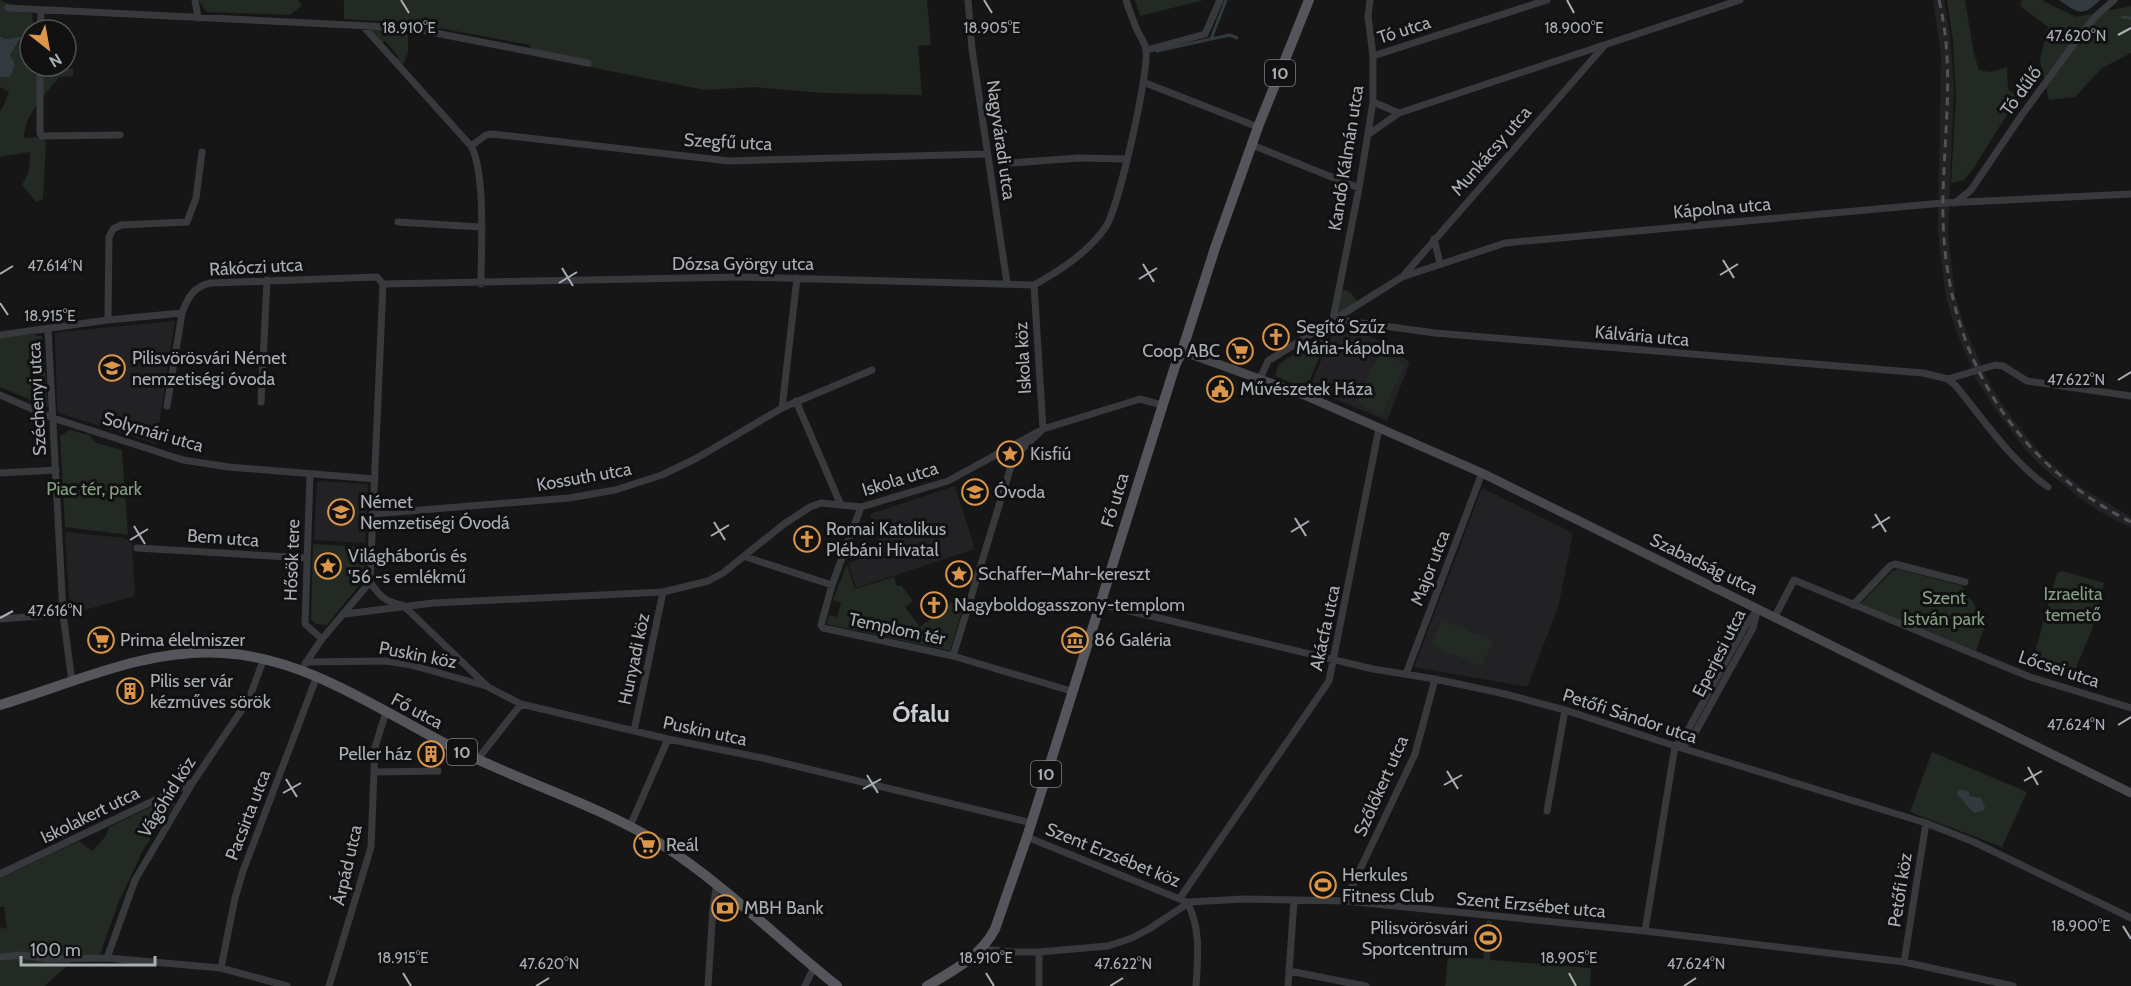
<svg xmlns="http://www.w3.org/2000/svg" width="2131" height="986" font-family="Cabin,sans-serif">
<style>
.built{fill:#222224}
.green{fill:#232923}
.water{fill:#313a3f}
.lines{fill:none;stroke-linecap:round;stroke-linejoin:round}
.stream{stroke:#313a3f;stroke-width:3}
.street{stroke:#37393c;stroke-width:7}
.secondary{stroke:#46484c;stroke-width:9}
.primary{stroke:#54565b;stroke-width:10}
.rail{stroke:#515357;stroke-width:3;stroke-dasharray:8 6;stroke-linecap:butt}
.ticks{fill:none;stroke:#aaafb6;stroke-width:2}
.labels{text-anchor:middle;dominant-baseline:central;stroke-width:6;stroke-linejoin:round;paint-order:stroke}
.shield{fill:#111112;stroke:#7c8085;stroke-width:1.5}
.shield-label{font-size:16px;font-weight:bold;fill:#aaafb6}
.street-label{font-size:18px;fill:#aaafb6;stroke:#111112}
.poi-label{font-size:18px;fill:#aaafb6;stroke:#111112;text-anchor:start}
.park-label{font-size:18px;fill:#859e83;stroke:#111112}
.district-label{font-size:24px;font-weight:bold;fill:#cacdd2;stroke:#111112}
.ticks-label{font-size:15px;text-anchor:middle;fill:#aaafb6;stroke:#111112;stroke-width:6;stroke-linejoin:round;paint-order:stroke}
</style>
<rect width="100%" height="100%" fill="#161617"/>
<!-- built -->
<path class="built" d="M 1933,0 L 1944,0 L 1950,35 L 1954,87 L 1948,233 L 1955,295 L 1964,325 L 1986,377 L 2004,407 L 2031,442 L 2046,459 L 2082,488 L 2131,517 L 2131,528 L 2097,510 L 2077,496 L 2041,466 L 2024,448 L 1997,412 L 1977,381 L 1955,328 L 1946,297 L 1938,233 L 1941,55 Z
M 175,321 L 156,444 L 59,413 L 57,409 L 55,334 L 60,332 Z
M 1338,322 L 1380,341 L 1410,362 L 1387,421 L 1309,388 Z
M 317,481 L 368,484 L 365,543 L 314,540 Z
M 955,486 L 975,549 L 856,588 L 848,563 L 882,551 L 870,514 Z
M 1482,488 L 1573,533 L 1558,608 L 1527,687 L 1414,667 Z
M 65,532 L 125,538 L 132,544 L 135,596 L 70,614 Z"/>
<!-- green -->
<path class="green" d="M 0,0 L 32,14 L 33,23 L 43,30 L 30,30 L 30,66 L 51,66 L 73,69 L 73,76 L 59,77 C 45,95 24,115 24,138 L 39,137 L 46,142 L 43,199 L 36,202 L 22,185 L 29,171 L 30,152 L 0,157 L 0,111 L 4,105 L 9,92 L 0,87 L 0,77 L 10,77 L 10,55 L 20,41 L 19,37 L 5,39 L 0,36 Z
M 198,0 L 298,0 L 302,5 L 290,15 L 207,12 Z
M 342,0 L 927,0 L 931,45 L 918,46 L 922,95 L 824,93 L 754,87 L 705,90 L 530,55 L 530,45 L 412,23 L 344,19 L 344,1 Z
M 1135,0 L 1204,0 L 1140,16 Z
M 1947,0 L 1965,0 L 1974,54 L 1979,70 L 1990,72 L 2007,67 L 2008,89 L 2018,97 L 1973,169 L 1964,180 L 1951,183 L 1956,97 L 1953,40 Z
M 2022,0 L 2041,0 L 2076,17 L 2131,6 L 2131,53 L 2102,68 L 2075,97 L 2049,100 L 2040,60 L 2048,27 L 2020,6 Z
M 366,27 L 408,29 L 408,52 L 402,68 L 395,60 L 398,56 L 385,41 L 380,44 Z
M 1340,288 L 1350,292 L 1358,302 L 1336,315 Z
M 36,334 L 37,336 L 42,336 L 48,407 L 0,387 L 0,338 Z
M 1325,334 L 1329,334 L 1306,389 L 1275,376 L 1279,364 Z
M 1379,353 L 1405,364 L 1382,415 L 1356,403 Z
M 70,430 L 89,435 L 96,443 L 122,450 L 128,535 L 65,527 L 60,436 Z
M 313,544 L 364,547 L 364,579 L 327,625 L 316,624 L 311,620 Z
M 847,564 L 855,589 L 894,577 L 897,586 L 901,585 L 913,601 L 905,607 L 920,627 L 959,597 L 964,604 L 950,651 L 826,624 L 829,615 L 837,617 L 841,603 L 833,600 Z
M 1898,569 L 1962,586 L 1986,623 L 1976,651 L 1860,604 L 1892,571 Z
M 2062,571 L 2104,583 L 2092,630 L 2072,677 L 2031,666 L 2057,573 Z
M 1442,619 L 1493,641 L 1482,667 L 1431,645 Z
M 1932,752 L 2027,792 L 2002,847 L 1910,812 Z
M 170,798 L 175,804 L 144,848 L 119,901 L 98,960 L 71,962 L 45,986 L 0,986 L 0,927 L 7,929 L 4,907 L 0,907 L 0,878 L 79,841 L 92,851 L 106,836 L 109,827 Z
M 1487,920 L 1492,921 L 1490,960 L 1591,968 L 1590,986 L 1445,986 L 1448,956 L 1483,959 Z"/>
<!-- water -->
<path class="water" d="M 2059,0 L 2100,0 C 2082,18 2078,13 2059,0 Z
M 0,36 L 5,39 L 19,37 L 21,38 L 10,55 L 15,65 L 10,77 L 0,77 Z
M 1961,789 L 1969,792 L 1969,796 L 1981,798 L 1985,807 L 1984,810 L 1975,813 C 1967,808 1963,798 1957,795 L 1957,792 Z"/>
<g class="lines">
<!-- stream -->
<path class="stream" d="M 2123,17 L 2131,18
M 1211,39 L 1230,35 L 1237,38
M 1157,51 L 1211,39 L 1226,0"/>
<!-- street -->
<path class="street" d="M 195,0 L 198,18
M 968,0 L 972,49 L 1007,283
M 8,8 L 410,28 L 588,63
M 363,26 L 471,146 C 486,173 481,250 481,284
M 40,30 L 41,11
M 1147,50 L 1205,34 L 1220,0
M 1373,56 L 1547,0
M 40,66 L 40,133 L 42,136 L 120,135
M 1143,82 L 1258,127
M 1373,102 L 1399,113
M 1369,134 L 1399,113 L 1740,0
M 1252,145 L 1359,188
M 471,146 L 486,135 L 493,134 L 729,161 L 987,154
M 1011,163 L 1079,158 L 1127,159
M 1955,203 L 1971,190 L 2021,116 L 2082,33 L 2096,16 L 2114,0
M 398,222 L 481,227
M 1434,239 L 1440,263
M 1404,275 L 1604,46
M 383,284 L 741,277 L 1034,285 C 1061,270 1087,253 1105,228 C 1118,211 1149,73 1146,51 C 1146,44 1140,36 1137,30 C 1133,20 1129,10 1126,0
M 1333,319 L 1435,333 L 1923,373 L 1948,379 L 1995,365 L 2003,366 L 2027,381 L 2131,396
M 1333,319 L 1359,188 L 1373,102 L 1373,56 L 1368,17 L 1370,0
M 108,320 L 109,237 L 113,229 L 121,225 L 187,222 L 196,198 L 202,152
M 48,329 L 63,614 L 72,682
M 0,335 L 108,320 L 182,313 C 188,297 194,286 211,283 L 377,277 L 383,284
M 1260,379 L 1268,361 L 1402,277 L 1505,243 L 1943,203 L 2131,194
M 1948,379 L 1956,386 C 1984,420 2011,461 2048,487
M 0,395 L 53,418 L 183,460 L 229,467 L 375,479
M 796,401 L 840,503
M 261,402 L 267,280
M 167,406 L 182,313
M 782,408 L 797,278
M 0,473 L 56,470
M 310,474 L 305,624 L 322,639
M 861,507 L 832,585 L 821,625 L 823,628 L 953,656 L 1071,691
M 372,514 L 569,498 L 615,490 L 662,475 L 697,458 L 782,408 L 872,370
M 137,548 L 307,558
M 746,557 L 832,585
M 370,582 C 381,598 385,601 404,606 L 488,687 L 521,704 L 668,739 L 767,759 L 1032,823
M 370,582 L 383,284
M 1100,604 L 1373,669 L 1435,679 L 1505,694 L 1565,710 L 1675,746 L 1926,823 L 1974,842 L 2131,918
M 1853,605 L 1890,566 L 1895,564 L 1965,582
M 345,614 L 433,603 L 663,592 L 708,581 L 723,573 L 784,524 L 810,507 L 821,503 L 861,507 L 948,481 L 1043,429 L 1140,399 L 1162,405
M 1774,618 L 1794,580 L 2030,677 L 2131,708
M 0,619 L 63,614
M 953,656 L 1012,463 L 1018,453 L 1043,429 L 1034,285
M 306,662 L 386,661 L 411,665 L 486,686
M 305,664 L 322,639 L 370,582
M 1406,674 L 1482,473
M 634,731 L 663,592
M 1677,746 L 1690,742 L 1753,628 L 1757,612
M 477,760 L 521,704
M 374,772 L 438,771
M 1547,811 L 1565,710
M 630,826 L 668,739
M 1027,837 L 1187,902 C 1201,928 1198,957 1196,986
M 0,874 L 193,782
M 1180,898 L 1329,681 L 1379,428
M 1345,901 L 1415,754 L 1435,679
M 1645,931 L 1675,746 L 1683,738 L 1689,728 L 1747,623 L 1758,609
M 982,949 L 1013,952 L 1039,952 L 1108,946 L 1132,938 L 1149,929 L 1190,902 L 1243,899 L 1345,901 L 1645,931 L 1904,962 L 2013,986
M 1039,952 L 1039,986
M 0,957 L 22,955 L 48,959 L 107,958 L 221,968 L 287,986
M 107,958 L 135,880 L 193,782 L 249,699 L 264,658
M 1904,962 L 1926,823
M 221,968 L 235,898 L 243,871 L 317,676
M 1289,971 L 1366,986
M 329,986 L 371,847 L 375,747 L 386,712
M 708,986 L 713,908 L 717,883
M 805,986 L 814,967
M 1288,986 L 1294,900"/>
<!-- secondary -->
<path class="secondary" d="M 1182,351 L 1304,395 L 1482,473 L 2131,793"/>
<!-- primary -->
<path class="primary" d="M 0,705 C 74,683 145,648 223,653 C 306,658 376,708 448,745 C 517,781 595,803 661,844 C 725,885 778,939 837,986
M 927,986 C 953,971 981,956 995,929 L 1027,837 L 1175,366 L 1182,351 L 1215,248 L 1258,127 L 1309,0"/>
<!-- rail -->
<path class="rail" d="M 1939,0 C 1955,66 1944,132 1943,199 C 1940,339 2004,458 2131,522"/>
</g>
<!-- ticks -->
<path class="ticks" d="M 401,0 L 409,13M 984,0 L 992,13M 1567,0 L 1574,13M 2118,35 L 2131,28M 1723,260 L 1734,278M 1143,264 L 1154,282M 562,268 L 573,286M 0,274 L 13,266M 1720,275 L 1738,264M 1139,279 L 1157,268M 559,283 L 577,272M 0,303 L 8,315M 2118,380 L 2131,372M 1875,514 L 1886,532M 1295,518 L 1306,536M 714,522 L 725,540M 134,526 L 145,544M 1872,528 L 1890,517M 1291,532 L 1309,521M 711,536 L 729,525M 130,540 L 148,529M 0,618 L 13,611M 2118,725 L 2131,717M 2028,767 L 2038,785M 1447,771 L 1458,789M 867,775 L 878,793M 286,779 L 297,797M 2024,781 L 2042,771M 1444,785 L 1462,775M 863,789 L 881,779M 283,793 L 301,783M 2123,926 L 2131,939M 403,973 L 411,986M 986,973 L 994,986M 1569,973 L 1576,986M 536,986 L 549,978M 1110,986 L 1123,978M 1684,986 L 1696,978"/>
<!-- icons -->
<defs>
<g id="church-ring" transform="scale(1.35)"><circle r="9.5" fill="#111112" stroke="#dc964a" stroke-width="1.5"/><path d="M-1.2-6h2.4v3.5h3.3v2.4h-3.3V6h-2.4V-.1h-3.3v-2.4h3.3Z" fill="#dc964a"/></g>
<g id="supermarket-ring" transform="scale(1.35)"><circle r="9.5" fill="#111112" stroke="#dc964a" stroke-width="1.5"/><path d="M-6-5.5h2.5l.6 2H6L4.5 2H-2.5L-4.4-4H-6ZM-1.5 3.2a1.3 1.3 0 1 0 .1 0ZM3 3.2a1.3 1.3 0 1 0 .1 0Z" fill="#dc964a"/></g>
<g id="school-ring" transform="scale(1.35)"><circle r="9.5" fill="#111112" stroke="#dc964a" stroke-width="1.5"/><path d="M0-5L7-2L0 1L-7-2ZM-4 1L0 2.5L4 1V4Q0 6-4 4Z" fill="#dc964a"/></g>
<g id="civic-ring" transform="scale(1.35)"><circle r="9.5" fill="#111112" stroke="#dc964a" stroke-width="1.5"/><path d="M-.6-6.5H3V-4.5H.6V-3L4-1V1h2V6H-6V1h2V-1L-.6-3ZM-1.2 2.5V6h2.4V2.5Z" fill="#dc964a"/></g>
<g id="sight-ring" transform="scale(1.35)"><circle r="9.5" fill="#111112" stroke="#dc964a" stroke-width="1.5"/><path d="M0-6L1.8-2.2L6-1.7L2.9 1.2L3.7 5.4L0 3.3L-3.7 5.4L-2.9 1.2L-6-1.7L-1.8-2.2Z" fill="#dc964a"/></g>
<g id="museum-ring" transform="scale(1.35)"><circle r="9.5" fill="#111112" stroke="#dc964a" stroke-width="1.5"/><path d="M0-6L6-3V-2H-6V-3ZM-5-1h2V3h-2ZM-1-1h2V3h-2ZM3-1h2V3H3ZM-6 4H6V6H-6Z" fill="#dc964a"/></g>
<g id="building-ring" transform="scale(1.35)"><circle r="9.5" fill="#111112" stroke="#dc964a" stroke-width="1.5"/><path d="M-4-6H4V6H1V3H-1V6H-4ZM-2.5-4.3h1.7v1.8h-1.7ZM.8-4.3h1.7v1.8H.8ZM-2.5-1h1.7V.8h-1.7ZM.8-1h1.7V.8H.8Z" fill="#dc964a"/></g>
<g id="stadium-ring" transform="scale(1.35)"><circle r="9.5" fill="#111112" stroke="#dc964a" stroke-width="1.5"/><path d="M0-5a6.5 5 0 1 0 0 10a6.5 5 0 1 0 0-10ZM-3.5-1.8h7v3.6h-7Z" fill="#dc964a"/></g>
<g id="bank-ring" transform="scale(1.35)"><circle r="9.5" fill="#111112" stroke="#dc964a" stroke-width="1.5"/><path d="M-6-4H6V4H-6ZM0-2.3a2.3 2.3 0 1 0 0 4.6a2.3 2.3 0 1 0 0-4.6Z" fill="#dc964a"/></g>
</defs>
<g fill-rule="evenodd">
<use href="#church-ring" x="1276" y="337"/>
<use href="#supermarket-ring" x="1240" y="351"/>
<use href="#school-ring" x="112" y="368"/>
<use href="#civic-ring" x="1220" y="389"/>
<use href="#sight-ring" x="1010" y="454"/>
<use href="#school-ring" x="975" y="492"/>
<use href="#school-ring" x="341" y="512"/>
<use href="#church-ring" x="807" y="539"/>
<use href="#sight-ring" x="328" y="566"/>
<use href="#sight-ring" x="959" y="574"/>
<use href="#church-ring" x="934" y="605"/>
<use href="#supermarket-ring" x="101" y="640"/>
<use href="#museum-ring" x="1075" y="640"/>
<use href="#building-ring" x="130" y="691"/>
<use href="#building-ring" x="431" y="754"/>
<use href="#supermarket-ring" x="647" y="845"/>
<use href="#stadium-ring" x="1323" y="885"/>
<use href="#bank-ring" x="725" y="908"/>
<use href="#stadium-ring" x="1488" y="938"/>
</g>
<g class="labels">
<!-- shield labels -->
<g class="shield">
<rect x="1265" y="60" width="30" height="26" rx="4.5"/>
<rect x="447" y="739" width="30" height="26" rx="4.5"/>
<rect x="1031" y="761" width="30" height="26" rx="4.5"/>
</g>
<g class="shield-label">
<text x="1280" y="73">10</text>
<text x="462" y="752">10</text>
<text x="1046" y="774">10</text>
</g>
<!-- street labels -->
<g class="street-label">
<text transform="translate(1404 30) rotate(-18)">Tó utca</text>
<text transform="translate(2021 91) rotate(-54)">Tó dűlő</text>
<text transform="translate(1001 140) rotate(82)">Nagyváradi utca</text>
<text transform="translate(728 142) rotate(3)">Szegfű utca</text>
<text transform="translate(1491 151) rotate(-49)">Munkácsy utca</text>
<text transform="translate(1346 158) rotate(-81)">Kandó Kálmán utca</text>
<text transform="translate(1722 208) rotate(-5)">Kápolna utca</text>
<text x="743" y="264">Dózsa György utca</text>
<text transform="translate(256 267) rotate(-3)">Rákóczi utca</text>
<text transform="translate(1642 336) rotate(5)">Kálvária utca</text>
<text transform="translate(1023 358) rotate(-93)">Iskola köz</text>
<text transform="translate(37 399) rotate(-93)">Széchenyi utca</text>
<text transform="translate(153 432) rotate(16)">Solymári utca</text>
<text transform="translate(584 477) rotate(-10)">Kossuth utca</text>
<text transform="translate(900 479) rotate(-17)">Iskola utca</text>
<text transform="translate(1115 500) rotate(-73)">Fő utca</text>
<text transform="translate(223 538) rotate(4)">Bem utca</text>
<text transform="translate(292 560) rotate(-88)">Hősök tere</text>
<text transform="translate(1704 564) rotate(26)">Szabadság utca</text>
<text transform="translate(1430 568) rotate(-69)">Major utca</text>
<text transform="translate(1325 628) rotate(-78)">Akácfa utca</text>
<text transform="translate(897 629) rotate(12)">Templom tér</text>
<text transform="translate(1719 653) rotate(-63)">Eperjesi utca</text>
<text transform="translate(418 655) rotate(11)">Puskin köz</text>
<text transform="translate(634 659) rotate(-78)">Hunyadi köz</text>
<text transform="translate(2059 669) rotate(18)">Lőcsei utca</text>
<text transform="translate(417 711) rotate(28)">Fő utca</text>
<text transform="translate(1630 716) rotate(18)">Petőfi Sándor utca</text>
<text transform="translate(705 731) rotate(12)">Puskin utca</text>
<text transform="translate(1381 786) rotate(-66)">Szőlőkert utca</text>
<text transform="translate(167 797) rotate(-58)">Vágóhíd köz</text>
<text transform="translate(90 815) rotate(-26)">Iskolakert utca</text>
<text transform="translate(248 815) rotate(-69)">Pacsirta utca</text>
<text transform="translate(1113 855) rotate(22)">Szent Erzsébet köz</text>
<text transform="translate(347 865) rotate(-77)">Árpád utca</text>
<text transform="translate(1900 890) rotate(-81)">Petőfi köz</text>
<text transform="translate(1531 905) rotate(5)">Szent Erzsébet utca</text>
</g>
<!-- poi labels -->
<g class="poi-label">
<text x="1296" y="327">Segítő Szűz<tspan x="1296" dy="21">Mária-kápolna</tspan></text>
<text x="1220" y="351" text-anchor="end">Coop ABC</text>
<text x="132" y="358">Pilisvörösvári Német<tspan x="132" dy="21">nemzetiségi óvoda</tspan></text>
<text x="1240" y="389">Művészetek Háza</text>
<text x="1030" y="454">Kisfiú</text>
<text x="994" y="492">Óvoda</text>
<text x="360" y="502">Német<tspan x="360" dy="21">Nemzetiségi Óvodá</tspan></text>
<text x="826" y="529">Romai Katolikus<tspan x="826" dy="21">Plébáni Hivatal</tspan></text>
<text x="348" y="556">Világháborús és<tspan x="348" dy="21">'56 -s emlékmű</tspan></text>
<text x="978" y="574">Schaffer–Mahr-kereszt</text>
<text x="954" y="605">Nagyboldogasszony-templom</text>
<text x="120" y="640">Prima élelmiszer</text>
<text x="1094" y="640">86 Galéria</text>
<text x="150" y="681">Pilis ser vár<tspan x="150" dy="21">kézműves sörök</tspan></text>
<text x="412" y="754" text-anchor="end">Peller ház</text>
<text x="666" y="845">Reál</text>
<text x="1342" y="875">Herkules<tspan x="1342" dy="21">Fitness Club</tspan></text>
<text x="744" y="908">MBH Bank</text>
<text x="1468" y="928" text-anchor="end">Pilisvörösvári<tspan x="1468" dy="21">Sportcentrum</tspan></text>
</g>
<!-- park labels -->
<g class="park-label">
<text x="94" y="489">Piac tér, park</text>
<text x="2073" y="594">Izraelita<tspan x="2073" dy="21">temető</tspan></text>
<text x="1944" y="598">Szent<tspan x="1944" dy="21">István park</tspan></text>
</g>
<!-- district labels -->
<g class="district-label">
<text x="921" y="713">Ófalu</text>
</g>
</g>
<g class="ticks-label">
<text x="409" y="33">18.910°E</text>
<text x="992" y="33">18.905°E</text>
<text x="1574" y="33">18.900°E</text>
<text x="2076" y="41">47.620°N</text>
<text x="55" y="271">47.614°N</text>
<text x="50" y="321">18.915°E</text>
<text x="2076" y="385">47.622°N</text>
<text x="55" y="616">47.616°N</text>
<text x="2076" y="730">47.624°N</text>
<text x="2081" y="931">18.900°E</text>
<text x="403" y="963">18.915°E</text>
<text x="986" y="963">18.910°E</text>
<text x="1569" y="963">18.905°E</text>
<text x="549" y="969">47.620°N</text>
<text x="1123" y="969">47.622°N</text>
<text x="1696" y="969">47.624°N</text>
</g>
<!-- north arrow -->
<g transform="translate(48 48) rotate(149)"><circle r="28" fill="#111112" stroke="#4e5054" stroke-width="1.5"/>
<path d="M0-4.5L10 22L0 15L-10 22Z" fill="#dc964a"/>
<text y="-9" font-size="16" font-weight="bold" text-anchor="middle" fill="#aaafb6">N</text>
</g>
<!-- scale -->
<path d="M21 956v9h134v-9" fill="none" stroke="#aaafb6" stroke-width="3"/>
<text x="30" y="956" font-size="18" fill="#aaafb6" stroke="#111112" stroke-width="4.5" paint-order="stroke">100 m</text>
</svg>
